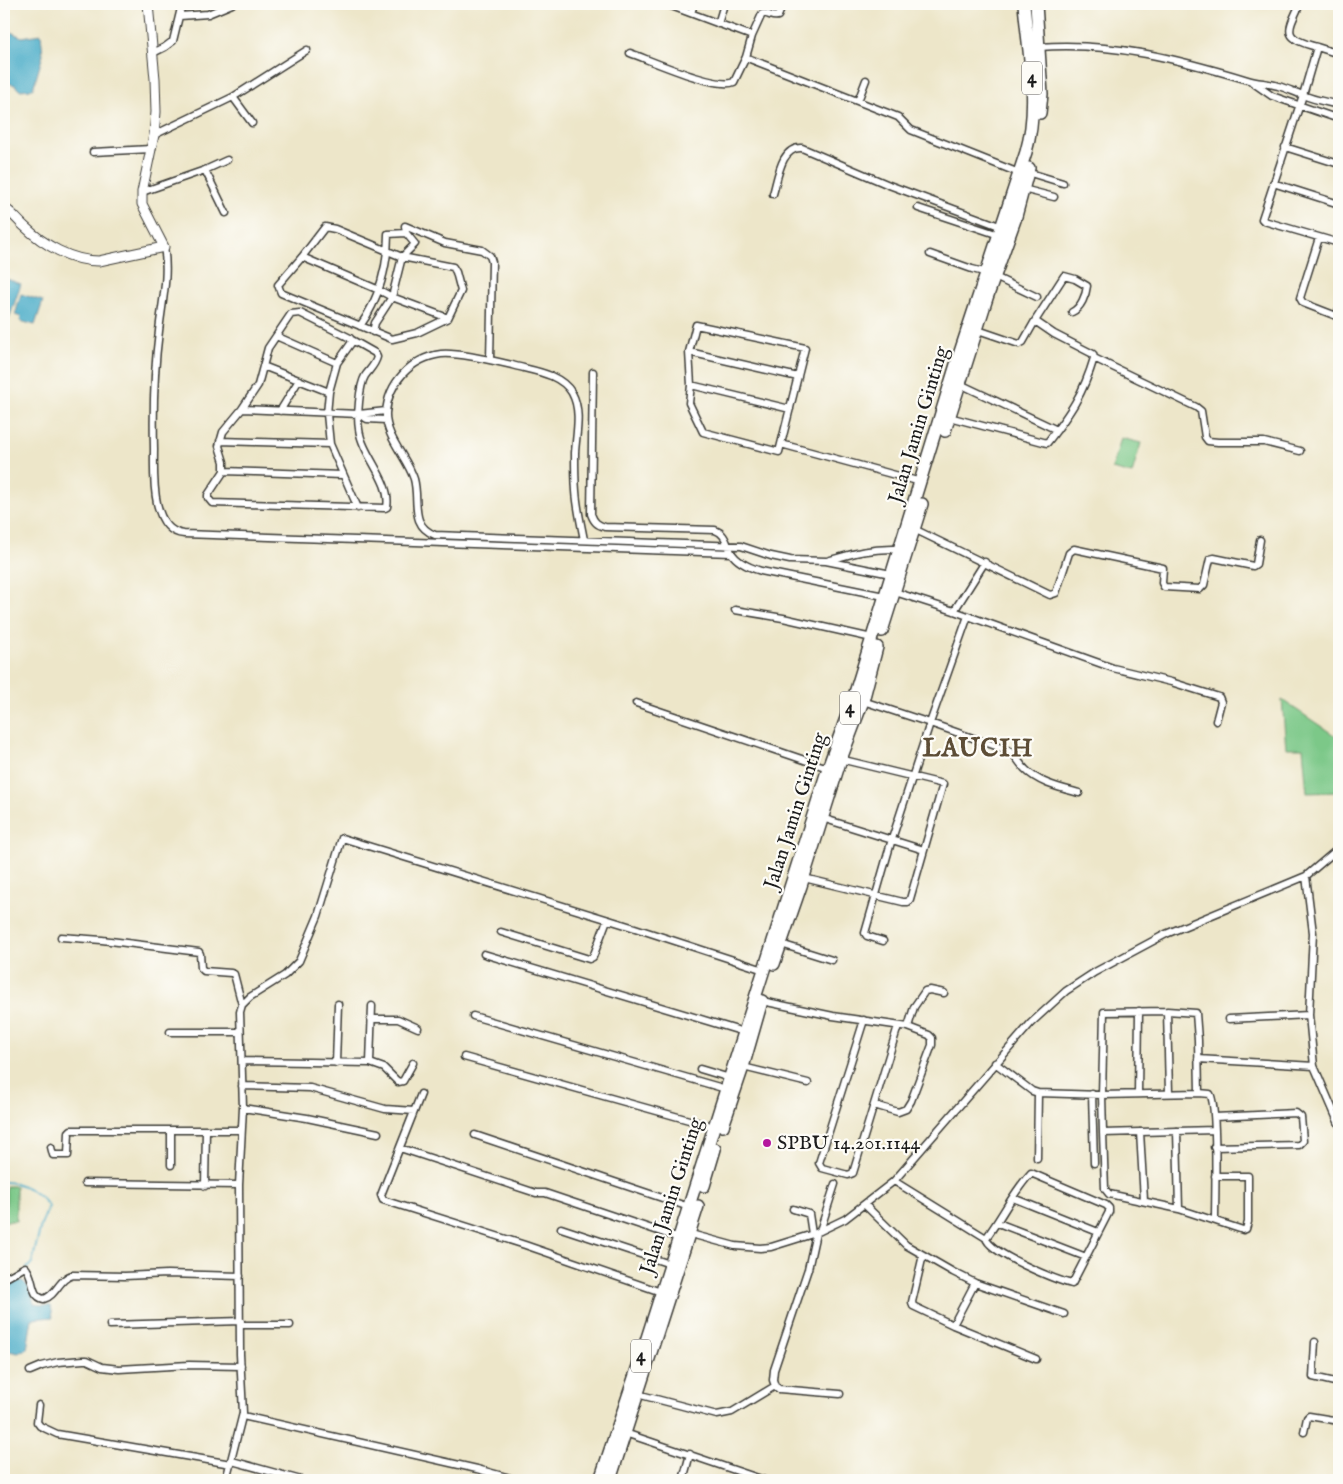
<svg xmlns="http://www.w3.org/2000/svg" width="1343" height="1484" font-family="'IM FELL English',serif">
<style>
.green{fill:#7bc888;stroke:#4c7252}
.water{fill:#47abc7;stroke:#326472}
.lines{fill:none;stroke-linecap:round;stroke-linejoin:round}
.stream{stroke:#47abc7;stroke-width:2}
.street-casing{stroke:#3b3a36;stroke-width:9}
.secondary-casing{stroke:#3b3a36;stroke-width:11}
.highway-casing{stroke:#3b3a36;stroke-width:14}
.street{stroke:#fff;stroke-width:6}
.secondary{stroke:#fff;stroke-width:9}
.highway{stroke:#fff;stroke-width:11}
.poi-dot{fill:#b5179e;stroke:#fdfcf7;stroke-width:2}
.labels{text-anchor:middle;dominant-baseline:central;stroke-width:4.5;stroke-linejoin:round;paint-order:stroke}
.shield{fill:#fdfcf7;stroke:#605f5e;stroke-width:1}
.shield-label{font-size:19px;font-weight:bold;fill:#1c1c1c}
.street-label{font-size:20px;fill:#1c1c1c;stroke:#fdfcf7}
.poi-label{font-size:20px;fill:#1c1c1c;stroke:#fdfcf7;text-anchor:start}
.district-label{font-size:25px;font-weight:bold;letter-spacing:1px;fill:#5d4d36;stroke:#fdfcf7}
</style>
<rect width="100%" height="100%" fill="#fdfcf7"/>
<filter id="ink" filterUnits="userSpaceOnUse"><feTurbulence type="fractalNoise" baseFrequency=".02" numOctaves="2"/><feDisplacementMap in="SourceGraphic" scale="10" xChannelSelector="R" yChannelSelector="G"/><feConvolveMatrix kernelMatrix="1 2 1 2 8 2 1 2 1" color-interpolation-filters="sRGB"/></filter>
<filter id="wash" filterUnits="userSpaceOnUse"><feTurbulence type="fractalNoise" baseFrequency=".0096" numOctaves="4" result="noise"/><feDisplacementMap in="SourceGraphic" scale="20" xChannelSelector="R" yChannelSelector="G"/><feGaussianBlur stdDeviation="1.12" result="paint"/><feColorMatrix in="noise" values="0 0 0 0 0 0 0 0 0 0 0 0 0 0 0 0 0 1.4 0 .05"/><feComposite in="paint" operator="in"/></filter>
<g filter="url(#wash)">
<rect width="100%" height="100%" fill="#ede6c9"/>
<!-- green -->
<path class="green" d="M 1121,438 L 1141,443 L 1132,474 L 1112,469 Z
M 1282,700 L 1337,737 L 1339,758 L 1339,792 L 1307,793 L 1303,748 L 1286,748 Z
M 6,1186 L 16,1186 L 16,1221 L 4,1221 L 4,1205 L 6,1205 Z"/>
<!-- water -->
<path class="water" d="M 4,29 L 22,37 L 41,34 L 43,55 L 33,89 L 19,90 L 15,85 L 4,82 Z
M 4,278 L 21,284 L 9,319 L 4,317 Z
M 21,294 L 43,301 L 35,325 L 20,321 L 21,317 L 15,315 Z
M 11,1281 L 23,1281 L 31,1289 L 34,1304 L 51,1306 L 53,1317 L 32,1319 L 27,1349 L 18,1353 L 4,1350 L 4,1288 Z"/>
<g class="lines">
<!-- stream -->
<path class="stream" d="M 4,1182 C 23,1182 37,1192 49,1206 L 41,1225 L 32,1263 L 27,1268"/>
</g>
</g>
<g filter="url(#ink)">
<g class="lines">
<!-- street casing -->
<g class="street-casing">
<path id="street" d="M 666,4 L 752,36 L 746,57 L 750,59 L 898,117 L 911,130 L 1019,173
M 1300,4 C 1287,32 1282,38 1317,47
M 691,13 L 694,4
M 180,16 L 208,14 L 232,4
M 718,24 L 724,4
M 752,36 L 762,14 C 767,12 772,18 778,16 L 783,4
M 1039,47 C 1111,41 1181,60 1248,80 C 1258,83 1268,83 1278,86 C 1286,88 1294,92 1303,95 C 1314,100 1327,102 1339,105
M 153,53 L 165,47 L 173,41 L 182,4
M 630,53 C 650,60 717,90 734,82 L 746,57
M 1339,54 L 1317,47 L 1303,95 L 1262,219 L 1264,221 L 1339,243
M 1252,82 L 1272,96 L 1339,119
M 233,97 L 252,123
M 858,101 L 866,80
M 154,135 L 233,97 L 307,50
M 1285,147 L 1339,164
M 93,152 L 151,149
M 205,170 L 226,213
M 1027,172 L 1063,183
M 1273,183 L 1339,204
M 1023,189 L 1054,197
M 142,192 L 205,170 L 227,160
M 773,194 C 778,178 781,146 802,148 L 889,185 L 1002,227
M 918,208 L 999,235
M 325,227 L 335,229 L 402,257 L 453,267 L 456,272 L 461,291 L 448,318 L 417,333 L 392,339 L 281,293 L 278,285 L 302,257 Z
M 1319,238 L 1300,298 L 1303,303 L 1339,317
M 164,247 C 169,275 162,303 159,331 C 154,370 153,409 154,449 C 154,473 150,531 184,534 L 731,553
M 930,254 L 972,269 L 988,273
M 302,257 L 379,290 L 392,297 L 448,318
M 995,277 L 1037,297
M 1337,316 L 1339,309
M 1035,321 L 1064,276 L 1075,279 L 1087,286 C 1086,295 1081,308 1072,312
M 696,325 L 805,348 L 779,452 L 703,432 L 689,403 L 691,385 L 689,352 Z
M 360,326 C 379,300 388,265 388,234 L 406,233
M 978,330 L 1019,344 L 1023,342 L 1035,321 L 1054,334 L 1093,354 L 1094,358 L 1196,407 L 1201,411 L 1205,437 L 1208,441 L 1218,442 L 1264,442 L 1300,451
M 373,332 L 375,323 L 392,297 L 402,257 L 415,244 L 406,233 L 405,226 L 445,243 L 482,250 L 490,256 L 492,262 L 490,360
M 276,336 L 337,363
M 352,340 L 375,353 L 377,357 C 375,365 370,369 365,376 C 359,386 357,418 359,429 C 362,455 392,482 387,507 L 385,508 L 212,503 L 208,498 L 208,495 L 224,471 L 224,462 L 219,446 L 223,432 L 242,409 L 258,385 L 268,348 L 291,314 L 300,313 L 350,338 L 352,342 L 337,363 L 329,392 L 327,414 L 330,444 L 358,508
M 689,352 L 798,377
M 263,366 L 329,392
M 593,372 L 591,514 C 594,522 597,525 605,527 L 715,530 C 726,534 726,543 731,552 C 737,563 751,568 761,571 L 884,596
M 960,384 L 1057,430
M 691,385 L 790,409
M 242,409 L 359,414 L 367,419 L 386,420
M 280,411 L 299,380
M 359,414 L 386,411
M 949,417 L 1047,443 C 1070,413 1083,395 1094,358
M 220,441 L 330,444
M 781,444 L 921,482
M 224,471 L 342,475
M 914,529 L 1050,595 L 1056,593 L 1069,553 L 1074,549 L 1163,568 L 1162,583 L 1164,587 L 1200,589 L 1204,585 L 1210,559 L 1214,558 L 1253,566 L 1256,564 L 1260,540
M 584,540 C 581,524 577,507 576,491 C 575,479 575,466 575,453 C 576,434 582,411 572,393 C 560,373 533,371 512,365 C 495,361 457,352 441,354 C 411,358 388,383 386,413 C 385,437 407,457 414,479 C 420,501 409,525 435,535 L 741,546 L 771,556 L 790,560 L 826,561 L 891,574
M 827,561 C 854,553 871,548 899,549
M 895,592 L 954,611 L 1113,668 L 1171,682 L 1219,697 L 1221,702 L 1216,721
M 735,610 L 783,618 L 872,638
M 954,611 L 985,562
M 863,701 L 930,723 L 968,616
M 636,703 L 828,768
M 822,818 L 924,850
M 1306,876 L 1313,933 L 1309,1015 L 1314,1066 L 1339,1124
M 804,878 L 903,902 L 908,902 L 910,899 L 943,784 L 840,759
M 501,932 L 589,959 L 593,957 L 607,920
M 61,937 L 102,940 L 199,952 L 200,954 L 201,968 L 204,971 L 231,973 L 234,974 L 242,1005
M 883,941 L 867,936 L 865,933 L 892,839 L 930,723 L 1010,751 C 1016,756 1019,763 1025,769 C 1038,783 1061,788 1079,793
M 781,944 L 832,960
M 484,954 L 744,1032
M 762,1001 L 833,1016 L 908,1027 L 929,1035 L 932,1038 L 932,1045 L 911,1101 L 906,1109 L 898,1112 L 874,1105
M 1167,1011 L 1104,1012 L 1102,1095 L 1103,1133 L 1215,1130
M 473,1016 L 726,1089
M 371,1019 L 398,1019 L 418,1028
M 1229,1019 L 1309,1015
M 864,1020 L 819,1163 L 822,1168 L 848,1175 L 853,1173 L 898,1026
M 908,1027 L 914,1007 L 925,991 L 930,990 L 944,993
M 170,1032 L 240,1032
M 464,1057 L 714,1127
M 1198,1059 L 1314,1066
M 242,1061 L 370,1063 L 384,1068 L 398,1082 L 403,1081 L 413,1063
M 336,1063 L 338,1004
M 370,1063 L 372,1006
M 995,1063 L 1032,1091 L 1038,1093 L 1102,1095 L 1199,1093 L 1210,1094 C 1218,1106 1215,1199 1215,1220
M 743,1067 L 808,1083
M 700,1069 L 730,1078
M 242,1086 L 310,1088 L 385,1109 L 414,1111
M 1169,1093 L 1167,1011 L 1196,1013 L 1198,1040 L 1199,1093
M 421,1094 L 381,1195 L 383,1200 L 525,1245 L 661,1292
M 1092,1094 L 1094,1163
M 1138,1094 L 1139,1011
M 243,1108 L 307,1118 L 378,1133
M 171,1130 L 171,1165
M 1177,1131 L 1179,1209
M 1140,1132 L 1144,1200
M 1103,1133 L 1105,1189 L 1109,1194 L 1179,1209 L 1243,1230 L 1246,1229 L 1248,1222 L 1248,1176 L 1215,1176
M 475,1135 L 689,1207
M 51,1147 L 53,1155 L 68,1155 L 69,1132 L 71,1130 L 241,1130
M 1214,1147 L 1299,1145 L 1303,1141 L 1301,1117 L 1296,1113 L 1215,1117
M 400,1148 L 536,1193 L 545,1193 L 679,1238
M 1037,1158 L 1038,1093
M 894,1181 L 986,1238 C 1002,1217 1013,1192 1031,1173 L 1106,1205 L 1109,1208 L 1109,1212 L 1072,1284 C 1056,1280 989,1253 986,1238
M 85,1183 L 239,1185
M 205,1186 L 206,1130
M 1013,1198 L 1098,1232
M 865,1205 L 906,1245 L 953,1272 L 975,1283 L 1064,1314
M 793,1209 L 809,1214 L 812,1234
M 998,1223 L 1086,1257
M 561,1228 L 670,1264
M 820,1231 L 835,1184
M 687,1233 L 735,1246 L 760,1248 L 771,1247 L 816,1233 L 845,1219 L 894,1181 L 1031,1023 L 1066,991 L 1095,972 L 1166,934 L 1306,876 L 1339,848
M 816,1233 L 808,1269 L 774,1370 L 773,1380 L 775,1386 L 779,1389 L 840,1394
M 923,1255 L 912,1302 L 913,1306 L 953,1325 L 1036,1359
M 4,1279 L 25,1267 C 35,1276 29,1296 44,1299 C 57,1295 59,1278 73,1275 L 125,1276 L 167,1274 L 240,1276
M 110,1325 L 241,1321
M 240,1325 L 290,1325
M 953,1325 L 975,1283
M 1315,1342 L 1313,1377 L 1339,1383
M 30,1371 L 42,1366 L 58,1362 L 83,1360 L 87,1360 L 102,1367 L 119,1369 L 189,1365 L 241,1366
M 637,1394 L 717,1415 L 732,1412 L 775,1386
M 39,1405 L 37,1422 L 40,1426 L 57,1434 L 231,1464
M 243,1416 L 477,1469 L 517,1480
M 1304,1432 L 1307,1418 L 1309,1416 L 1339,1421
M 625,1433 L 764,1480
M 232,1461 L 301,1480
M 226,1480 L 243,1413 L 240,1354 L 239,1185 L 243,1108 L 240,1012 L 242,1005 L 250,997 L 285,975 L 299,961 L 318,916 L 342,838 L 635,928 L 764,970
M 683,1480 L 690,1454"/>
</g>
<!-- secondary casing -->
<g class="secondary-casing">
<path id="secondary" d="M 4,208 C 12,212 17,220 24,226 C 44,245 71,261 99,261 L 164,247 L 142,204 L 142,192 L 154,135 L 156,112 L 155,79 L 148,4"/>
</g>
<!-- highway casing -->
<g class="highway-casing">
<path id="highway" d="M 1036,4 L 1042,94 L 1040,113
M 945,431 L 987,298 L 1015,220 L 1029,168
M 882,631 L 922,504
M 774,964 L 801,886 L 841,759 L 863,701 L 877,647
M 723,1126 L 743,1067 L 762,1001
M 704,1186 L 715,1149
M 600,1480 L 640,1360 L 828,768 L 854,696 L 958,358 L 1026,152 C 1040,103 1028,54 1024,4
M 610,1480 L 698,1206"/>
</g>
<!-- street -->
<use href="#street" class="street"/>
<!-- secondary -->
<use href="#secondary" class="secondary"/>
<!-- highway -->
<use href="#highway" class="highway"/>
</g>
</g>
<!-- markers -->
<circle class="poi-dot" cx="767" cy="1143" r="5"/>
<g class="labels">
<!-- shield labels -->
<g class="shield">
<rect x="1022" y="61.5" width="20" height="33" rx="4"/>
<rect x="840" y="691.5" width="20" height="33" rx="4"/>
<rect x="631" y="1339.5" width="20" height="33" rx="4"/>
</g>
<g class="shield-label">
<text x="1032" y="78">4</text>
<text x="850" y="708">4</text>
<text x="641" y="1356">4</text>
</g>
<!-- street labels -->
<g class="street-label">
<text transform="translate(919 425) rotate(-73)">Jalan Jamin Ginting</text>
<text transform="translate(796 811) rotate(-72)">Jalan Jamin Ginting</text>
<text transform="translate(672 1196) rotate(-72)">Jalan Jamin Ginting</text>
</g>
<!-- poi labels -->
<g class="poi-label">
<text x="777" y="1143">SPBU 14.201.1144</text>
</g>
<!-- district labels -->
<g class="district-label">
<text x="978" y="749">LAUCIH</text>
</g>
</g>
<!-- margin -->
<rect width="1343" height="1484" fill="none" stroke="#fdfcf7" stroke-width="20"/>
</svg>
